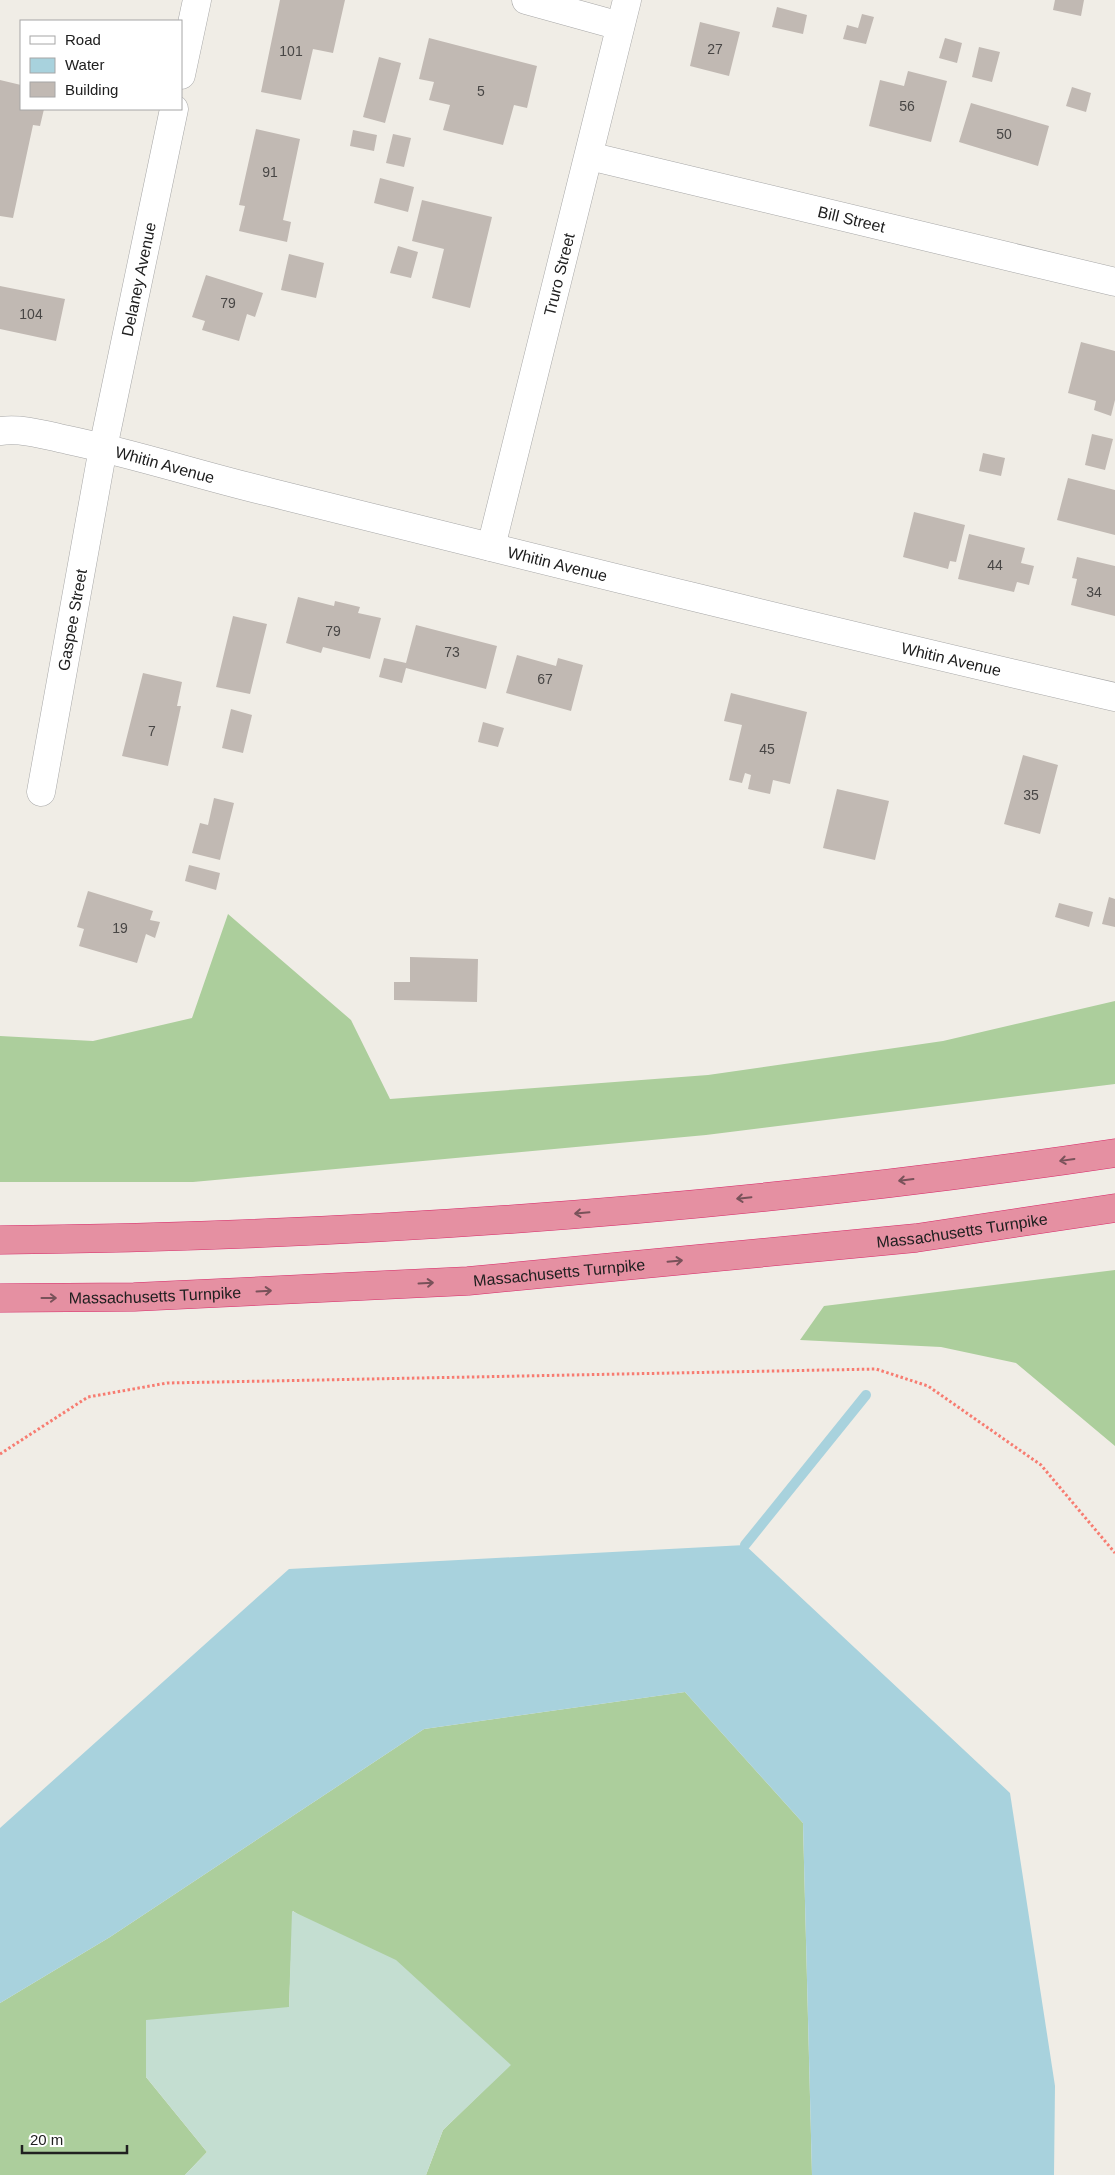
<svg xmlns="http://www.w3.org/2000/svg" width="1115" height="2175" font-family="Arial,sans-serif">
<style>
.forest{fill:#acce9c}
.wetland{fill:#c4ded1}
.water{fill:#a8d2dd}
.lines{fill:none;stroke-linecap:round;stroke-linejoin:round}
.stream{stroke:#a8d2dd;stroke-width:10}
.building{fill:#c1b9b3}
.street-casing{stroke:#a7a7a7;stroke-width:29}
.highway-casing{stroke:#d72a69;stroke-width:29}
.path{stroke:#f77c71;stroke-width:3;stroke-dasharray:2.5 2.5;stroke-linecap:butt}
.street{stroke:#fff;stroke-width:28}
.highway{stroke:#e590a2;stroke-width:28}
.oneway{stroke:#79525a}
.labels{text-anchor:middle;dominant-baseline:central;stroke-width:4;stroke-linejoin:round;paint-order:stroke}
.number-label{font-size:14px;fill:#484645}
.street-label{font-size:16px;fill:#202020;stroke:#fff}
</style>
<rect width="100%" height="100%" fill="#f0ede6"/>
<!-- forest -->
<path class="forest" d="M 228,914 L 351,1020 L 390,1099 L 708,1075 L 943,1041 L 1115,1001 L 1115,1084 L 706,1135 L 193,1182 L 0,1182 L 0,1036 L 93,1041 L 192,1018 Z
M 1115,1270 L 1115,1446 L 1016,1363 L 941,1347 L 800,1340 L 824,1306 Z
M 685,1692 L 803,1823 L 812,2175 L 426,2175 L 443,2130 L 510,2065 L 293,1911 L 289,2007 L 146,2077 L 207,2152 L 185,2175 L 0,2175 L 0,2003 L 110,1937 L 424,1729 Z"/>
<!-- wetland -->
<path class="wetland" d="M 292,1911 L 396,1960 L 511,2065 L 443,2130 L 426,2175 L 185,2175 L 207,2152 L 146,2077 L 146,2020 L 289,2007 Z"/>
<!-- water -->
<path class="water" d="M 745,1545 L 1010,1793 L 1055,2086 L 1054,2175 L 812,2175 L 803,1823 L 685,1692 L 424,1729 L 110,1937 L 0,2003 L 0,1828 L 289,1569 Z"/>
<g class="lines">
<!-- stream -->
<path class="stream" d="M 745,1545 L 866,1395"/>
</g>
<!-- building -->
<path class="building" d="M 280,0 L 345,0 L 333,53 L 313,49 L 301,100 L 261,92 Z
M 1055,0 L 1084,0 L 1081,16 L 1053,10 Z
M 777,7 L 807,15 L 803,34 L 772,27 Z
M 862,14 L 874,17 L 866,44 L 843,39 L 847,25 L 858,28 Z
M 700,22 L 740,32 L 729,76 L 690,66 Z
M 429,38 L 537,66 L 527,108 L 514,105 L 503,145 L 443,130 L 450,105 L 429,100 L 434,82 L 419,79 Z
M 945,38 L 962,43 L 957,63 L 939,58 Z
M 979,47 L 1000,52 L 992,82 L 972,77 Z
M 379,57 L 401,63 L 385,123 L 363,117 Z
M 908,71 L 947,81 L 931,142 L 869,126 L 880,80 L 904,86 Z
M 0,80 L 21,85 L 21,109 L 44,109 L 40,126 L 33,125 L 13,218 L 0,216 Z
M 1072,87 L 1091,93 L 1086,112 L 1066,106 Z
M 971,103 L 1049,126 L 1038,166 L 959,142 Z
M 256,129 L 300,139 L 283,220 L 291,222 L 287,242 L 239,231 L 245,206 L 239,205 Z
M 353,130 L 377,135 L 374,151 L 350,146 Z
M 393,134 L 411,138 L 404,167 L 386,163 Z
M 380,178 L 414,187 L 408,212 L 374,203 Z
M 422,200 L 492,217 L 470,308 L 432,298 L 444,249 L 412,241 Z
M 398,246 L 418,252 L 411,278 L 390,273 Z
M 289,254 L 324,263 L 316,298 L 281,290 Z
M 206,275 L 263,293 L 255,317 L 247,314 L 239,341 L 202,330 L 205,321 L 192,317 Z
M 0,286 L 65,299 L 56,341 L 0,329 Z
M 1081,342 L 1115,351 L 1115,400 L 1111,416 L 1094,410 L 1096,401 L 1068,393 Z
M 1092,434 L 1113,439 L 1105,470 L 1085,465 Z
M 983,453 L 1005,458 L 1001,476 L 979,471 Z
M 1068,478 L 1115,490 L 1115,535 L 1057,520 Z
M 914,512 L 965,525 L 956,562 L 950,561 L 948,569 L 903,557 Z
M 969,534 L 1025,548 L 1021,563 L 1034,566 L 1029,585 L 1017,582 L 1014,592 L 958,579 Z
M 1077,557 L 1115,566 L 1115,616 L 1071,605 L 1077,579 L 1072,578 Z
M 298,597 L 334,606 L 335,601 L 360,607 L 358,613 L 381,618 L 370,659 L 323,647 L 321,653 L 286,643 Z
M 233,616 L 267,624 L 250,694 L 216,687 Z
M 416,625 L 497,646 L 486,689 L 406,668 L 402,683 L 379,677 L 384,658 L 406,663 Z
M 517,655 L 556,666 L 558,658 L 583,665 L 571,711 L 506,693 Z
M 143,673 L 182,682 L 177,706 L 181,706 L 168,766 L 122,756 Z
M 731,693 L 807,712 L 790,784 L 773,780 L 770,794 L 748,789 L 751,775 L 745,773 L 742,783 L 729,780 L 742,725 L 724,721 Z
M 231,709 L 252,715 L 243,753 L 222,748 Z
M 483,722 L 504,728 L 498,747 L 478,742 Z
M 1023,755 L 1058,765 L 1040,834 L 1004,824 Z
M 837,789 L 889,801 L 875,860 L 823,848 Z
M 214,798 L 234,803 L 220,860 L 192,853 L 200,823 L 208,825 Z
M 189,865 L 220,873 L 216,890 L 185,881 Z
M 88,891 L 153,911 L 150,920 L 160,922 L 155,938 L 146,934 L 137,963 L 79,946 L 84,929 L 77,927 Z
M 1109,897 L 1115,899 L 1115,927 L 1102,924 Z
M 1059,903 L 1093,912 L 1089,927 L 1055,917 Z
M 410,957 L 478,959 L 477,1002 L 394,1000 L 394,982 L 410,982 Z"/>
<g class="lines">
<!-- street casing -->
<g class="street-casing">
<g id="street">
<path d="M 526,0 L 620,26"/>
<path d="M 181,75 L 197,0"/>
<path id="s1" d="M 589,156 L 1115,282"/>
<path id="s2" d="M 0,431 C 23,428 45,435 68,440 C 135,454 202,476 269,492 C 550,562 832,632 1115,697"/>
<path id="s3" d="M 491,547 L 627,0"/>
<path id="s4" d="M 41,792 L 103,448 L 174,109"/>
</g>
</g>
<!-- highway casing -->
<g class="highway-casing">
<g id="highway">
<path d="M 0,1240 C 372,1236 747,1208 1115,1153"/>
<path id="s5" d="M 0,1298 L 134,1297 L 468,1281 L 916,1238 L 1115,1208"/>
</g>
</g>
<!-- path -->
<path class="path" d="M 0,1454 L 88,1397 L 167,1383 L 876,1369 L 928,1386 L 1041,1465 L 1115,1553"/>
<!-- street -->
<use href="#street" class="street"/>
<!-- highway -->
<use href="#highway" class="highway"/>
</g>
<!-- one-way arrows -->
<defs><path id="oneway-shaft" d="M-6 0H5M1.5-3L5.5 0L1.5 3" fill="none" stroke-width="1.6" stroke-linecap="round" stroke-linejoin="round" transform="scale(1.25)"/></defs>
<g class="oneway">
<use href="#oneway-shaft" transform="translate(1067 1160) rotate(172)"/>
<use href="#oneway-shaft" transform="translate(906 1180) rotate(173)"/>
<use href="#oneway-shaft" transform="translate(744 1198) rotate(174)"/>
<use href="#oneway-shaft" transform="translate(582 1213) rotate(175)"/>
<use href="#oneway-shaft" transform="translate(675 1261) rotate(-5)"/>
<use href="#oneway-shaft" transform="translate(426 1283) rotate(-3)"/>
<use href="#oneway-shaft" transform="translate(264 1291) rotate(-3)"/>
<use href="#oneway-shaft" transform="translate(49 1298)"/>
</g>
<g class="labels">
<!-- number labels -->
<g class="number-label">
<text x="715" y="49">27</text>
<text x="291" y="51">101</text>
<text x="481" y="91">5</text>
<text x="907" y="106">56</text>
<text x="1004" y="134">50</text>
<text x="270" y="172">91</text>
<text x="228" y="303">79</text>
<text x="31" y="314">104</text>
<text x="995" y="565">44</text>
<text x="1094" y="592">34</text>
<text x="333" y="631">79</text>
<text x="452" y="652">73</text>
<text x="545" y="679">67</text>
<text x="152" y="731">7</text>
<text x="767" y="749">45</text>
<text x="1031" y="795">35</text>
<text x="120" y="928">19</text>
</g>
<!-- street labels -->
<g class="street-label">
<text stroke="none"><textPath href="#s1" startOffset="270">Bill Street</textPath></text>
<text stroke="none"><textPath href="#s3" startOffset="281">Truro Street</textPath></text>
<text stroke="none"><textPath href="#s4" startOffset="522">Delaney Avenue</textPath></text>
<text stroke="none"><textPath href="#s2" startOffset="169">Whitin Avenue</textPath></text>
<text stroke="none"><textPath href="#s2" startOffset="574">Whitin Avenue</textPath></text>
<text stroke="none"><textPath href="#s4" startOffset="175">Gaspee Street</textPath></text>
<text stroke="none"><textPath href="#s2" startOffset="979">Whitin Avenue</textPath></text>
<text stroke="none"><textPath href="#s5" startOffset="965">Massachusetts Turnpike</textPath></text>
<text stroke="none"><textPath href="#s5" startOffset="560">Massachusetts Turnpike</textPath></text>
<text stroke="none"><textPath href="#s5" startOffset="155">Massachusetts Turnpike</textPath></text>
</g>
</g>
<!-- legend -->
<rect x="20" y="20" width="162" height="90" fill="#ffffff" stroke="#a6a6a6"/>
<rect x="30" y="36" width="25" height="8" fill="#ffffff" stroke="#a6a6a6"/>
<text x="65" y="45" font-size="15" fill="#202020">Road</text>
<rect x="30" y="58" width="25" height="15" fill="#a8d2dd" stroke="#a6a6a6"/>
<text x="65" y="70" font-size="15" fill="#202020">Water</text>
<rect x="30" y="82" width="25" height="15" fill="#c1b9b3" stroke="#a6a6a6"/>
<text x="65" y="95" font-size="15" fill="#202020">Building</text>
<!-- scale -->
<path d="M22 2145v8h105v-8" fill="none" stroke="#202020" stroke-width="2.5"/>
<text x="30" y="2145" font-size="15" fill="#202020" stroke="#ffffff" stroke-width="4" paint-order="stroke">20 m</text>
</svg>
